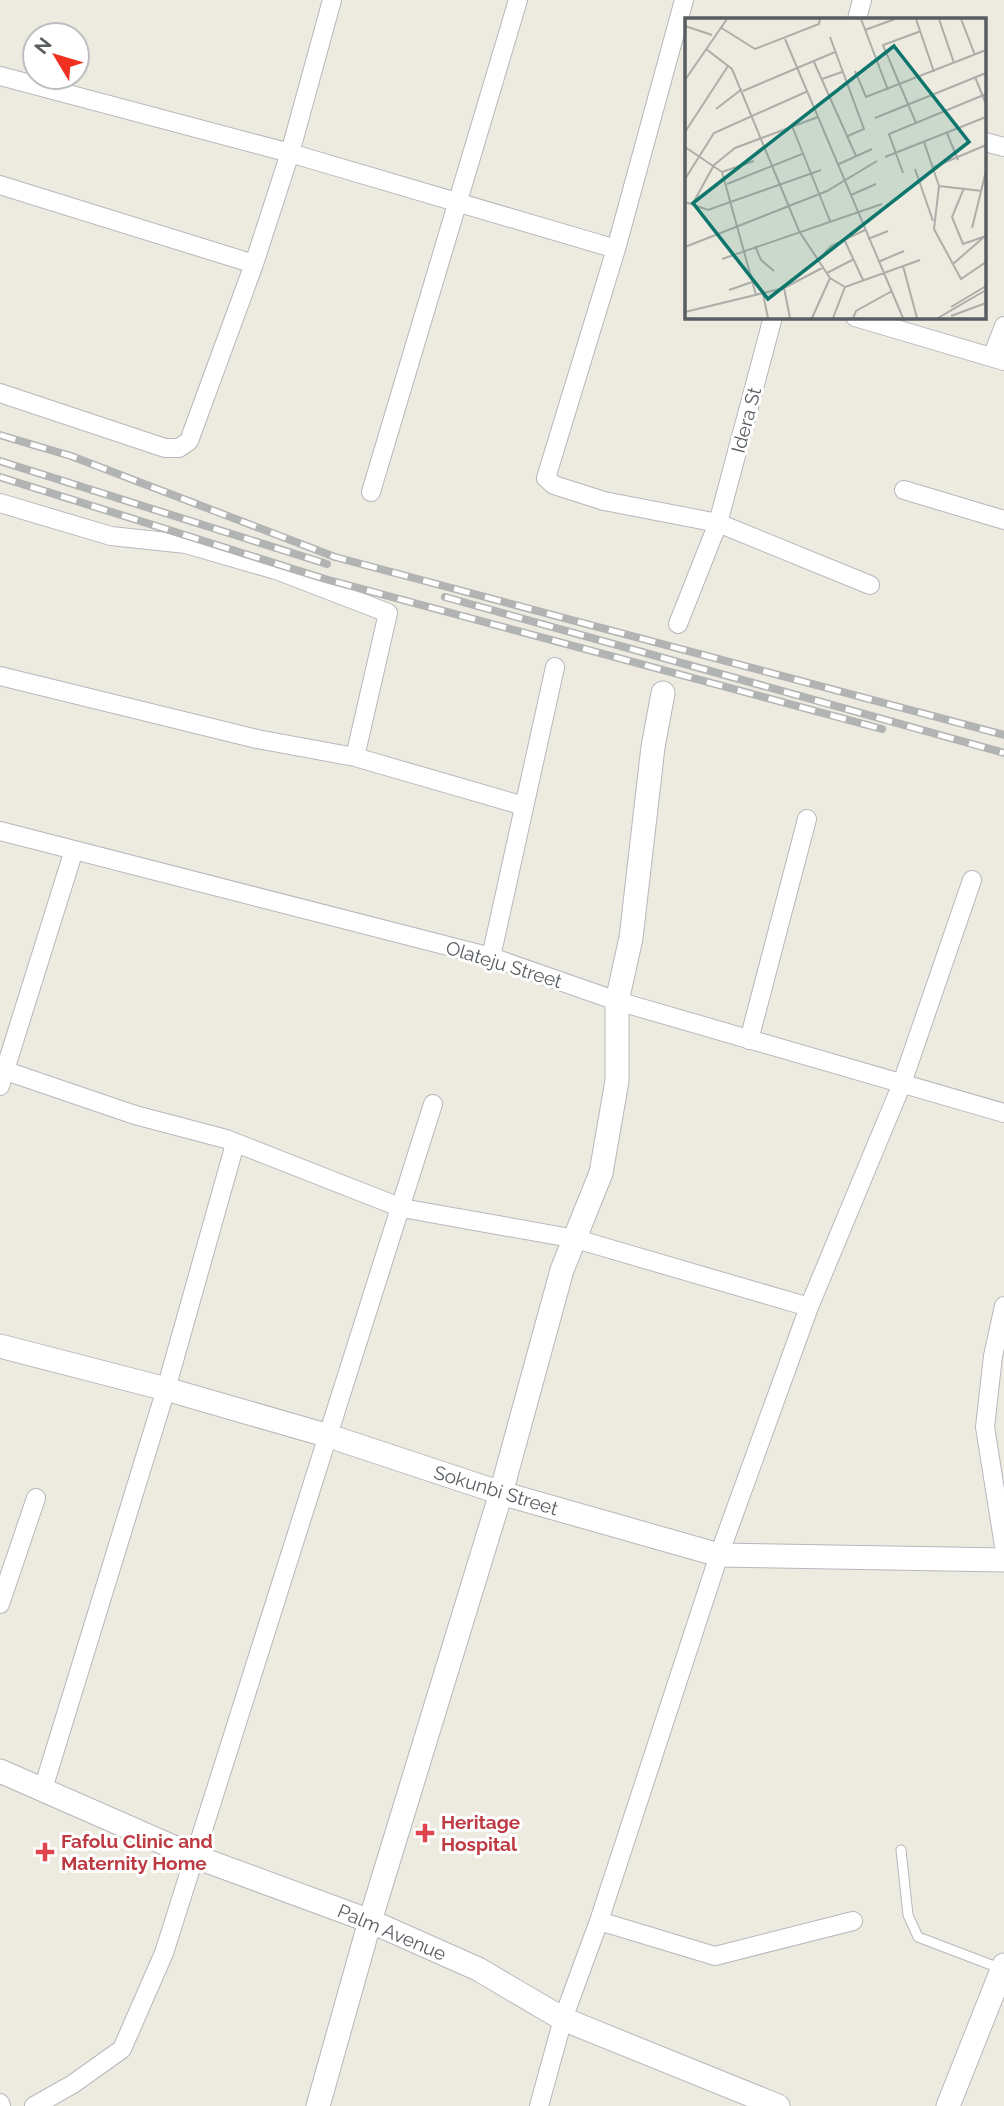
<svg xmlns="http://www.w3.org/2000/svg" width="1004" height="2106" font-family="Raleway,sans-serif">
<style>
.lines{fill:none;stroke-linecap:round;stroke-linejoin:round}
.service-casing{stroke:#b5b8bd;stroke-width:11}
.minor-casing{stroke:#b5b8bd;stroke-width:20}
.tertiary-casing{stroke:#b5b8bd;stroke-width:25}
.service{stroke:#fff;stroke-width:9}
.minor{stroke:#fff;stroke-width:18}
.tertiary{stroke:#fff;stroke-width:23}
.rail-casing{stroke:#b2b3b3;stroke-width:8}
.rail{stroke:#fff;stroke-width:5;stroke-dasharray:16;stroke-linecap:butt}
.health-dot{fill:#e0444e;stroke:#fff;stroke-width:2.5}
.labels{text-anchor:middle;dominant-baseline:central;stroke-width:6;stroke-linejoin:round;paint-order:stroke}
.street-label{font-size:19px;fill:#585d62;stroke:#fff}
.health-label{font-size:19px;font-weight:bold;fill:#be3a42;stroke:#fff;text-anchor:start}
.inset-road{fill:none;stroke:#adaea9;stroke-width:2}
.view{fill:#0f766e;fill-opacity:0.15;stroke:#0f766e;stroke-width:3.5}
.inset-edge{fill:none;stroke:#585d62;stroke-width:3.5}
</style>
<rect width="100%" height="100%" fill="#edeadf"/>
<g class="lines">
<!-- service casing -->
<g class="service-casing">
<path id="service" d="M 901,1850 L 908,1915 L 918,1937 L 1002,1969"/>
</g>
<!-- minor casing -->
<g class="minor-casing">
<path id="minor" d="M 684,0 L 616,249 L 546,478 L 554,485 L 604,501 L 718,523 L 870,585
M 857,19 L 862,0
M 0,76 L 290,153 L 616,249
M 985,142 L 1004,147
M 0,185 L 254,264
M 855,317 L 1004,361
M 992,357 L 1004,326
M 0,393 L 165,448 L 179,448 L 189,441 L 254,264 L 290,153 L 332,0
M 904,490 L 1004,520
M 371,492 L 518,0
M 0,503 L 111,536 L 186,544 L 279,571 L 388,613 L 355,757
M 678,624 L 718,523 L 773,317
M 0,676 L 257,739 L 355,757 L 524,806
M 0,831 L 491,957 L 617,1001 L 1004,1113
M 491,957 L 555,667
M 749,1040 L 807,819
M 6,1071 L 135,1115 L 226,1139 L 402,1208 L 576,1239 L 809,1307
M 0,1086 L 74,850
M 1004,1306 L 993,1356 L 985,1427 L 1004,1546
M 0,1604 L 36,1498
M 43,1789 L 166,1389 L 235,1144
M 599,1921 L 715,1956 L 853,1921
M 0,2103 L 1,2106
M 34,2106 L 73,2084 L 122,2049 L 164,1953 L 433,1104
M 539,2106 L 563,2019 L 599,1921 L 719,1555 L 809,1307 L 901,1086 L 972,880"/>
</g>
<!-- tertiary casing -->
<g class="tertiary-casing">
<path id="tertiary" d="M 0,1346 L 166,1389 L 329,1436 L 501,1493 L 719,1555 L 1004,1560
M 0,1771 L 196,1857 L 370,1921 L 478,1969 L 563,2019 L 778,2106
M 318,2106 L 370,1921 L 501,1493 L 562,1270 L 601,1173 L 617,1081 L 617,1001 L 631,938 L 653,747 L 663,693
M 948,2106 L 1004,1965"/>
</g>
<!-- service -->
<use href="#service" class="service"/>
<!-- minor -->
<use href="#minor" class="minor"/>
<!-- tertiary -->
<use href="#tertiary" class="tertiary"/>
<!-- rail casing -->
<g class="rail-casing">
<path id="rail" d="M 0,435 L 71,456 L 335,557 L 1004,735
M 0,461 L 327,564
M 0,477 L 325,579 L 882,729
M 445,597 L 1004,753"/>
</g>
<!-- rail -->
<use href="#rail" class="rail"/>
</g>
<!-- markers -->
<g class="health-dot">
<path d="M421.5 1822.5h7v7h7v7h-7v7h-7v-7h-7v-7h7z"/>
<path d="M41.5 1841.5h7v7h7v7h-7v7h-7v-7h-7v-7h7z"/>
</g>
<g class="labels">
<!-- street labels -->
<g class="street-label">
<text transform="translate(746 420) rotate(-75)">Idera St</text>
<text transform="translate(504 964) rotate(17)">Olateju Street</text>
<text transform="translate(496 1490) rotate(17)">Sokunbi Street</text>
<text transform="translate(392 1932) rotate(23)">Palm Avenue</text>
</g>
<!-- health labels -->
<g class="health-label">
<text x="441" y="1822">Heritage<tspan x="441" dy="22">Hospital</tspan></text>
<text x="61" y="1841">Fafolu Clinic and<tspan x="61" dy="22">Maternity Home</tspan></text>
</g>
</g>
<!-- overview -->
<g transform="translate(685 18)">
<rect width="301" height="301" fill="#edeadf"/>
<path class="inset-road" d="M 176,1 L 203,72M 231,1 L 249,54M 254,1 L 269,45M 276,1 L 290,37M 0,8 L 27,17M 35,9 L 70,31 L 134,6 L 135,1M 180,12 L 210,1M 145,19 L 179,111 L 163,118M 100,21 L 218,300M 21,31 L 47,51 L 114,213 L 145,260 L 160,269M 129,44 L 171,138M 170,53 L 181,79 L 301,32M 290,59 L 301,86M 137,61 L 157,54M 0,62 L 42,1M 58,73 L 150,34M 31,91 L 57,71M 190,100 L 301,55M 231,105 L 198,27 L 236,13M 107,108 L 145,203M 0,114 L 43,48M 262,115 L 273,142M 239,124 L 254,168 L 249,211 L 276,261 L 301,244M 0,129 L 37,154 L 71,277M 200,139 L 301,99M 154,146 L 187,131M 29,147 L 50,130 L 133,99M 249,149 L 301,127M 230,151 L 248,203M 37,154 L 69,143M 218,155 L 204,116 L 301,76M 0,161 L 29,115 L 123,73M 42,166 L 117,136M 254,168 L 297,173M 279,170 L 267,199 L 278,226 L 301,218M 166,177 L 191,166M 0,184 L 23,192 L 136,152M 7,187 L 29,147M 287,210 L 301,153M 159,221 L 178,262M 183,221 L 203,213M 70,228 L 76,242 L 89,253M 0,229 L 142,173 L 192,143M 135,240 L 146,228 L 180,212M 37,241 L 197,186M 193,244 L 219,233M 268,246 L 299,219M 218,248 L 232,300M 142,255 L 169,241M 99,270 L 105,300M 44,272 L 67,264M 78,276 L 83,300M 266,289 L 301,268M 0,294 L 99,270 L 139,249M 266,298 L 301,285M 127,300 L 145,260M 148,300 L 160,269 L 235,242M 168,300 L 171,293 L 207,273M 253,300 L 301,272"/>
<path class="view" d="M 209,28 L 284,124 L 83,281 L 8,185 Z"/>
<rect width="301" height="301" class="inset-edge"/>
</g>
<!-- north arrow -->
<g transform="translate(56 56) rotate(308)"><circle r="33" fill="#ffffff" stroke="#bcbec0" stroke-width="2"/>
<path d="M0-5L12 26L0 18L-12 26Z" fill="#f03122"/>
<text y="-10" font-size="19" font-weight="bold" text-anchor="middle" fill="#585d62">N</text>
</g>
</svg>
